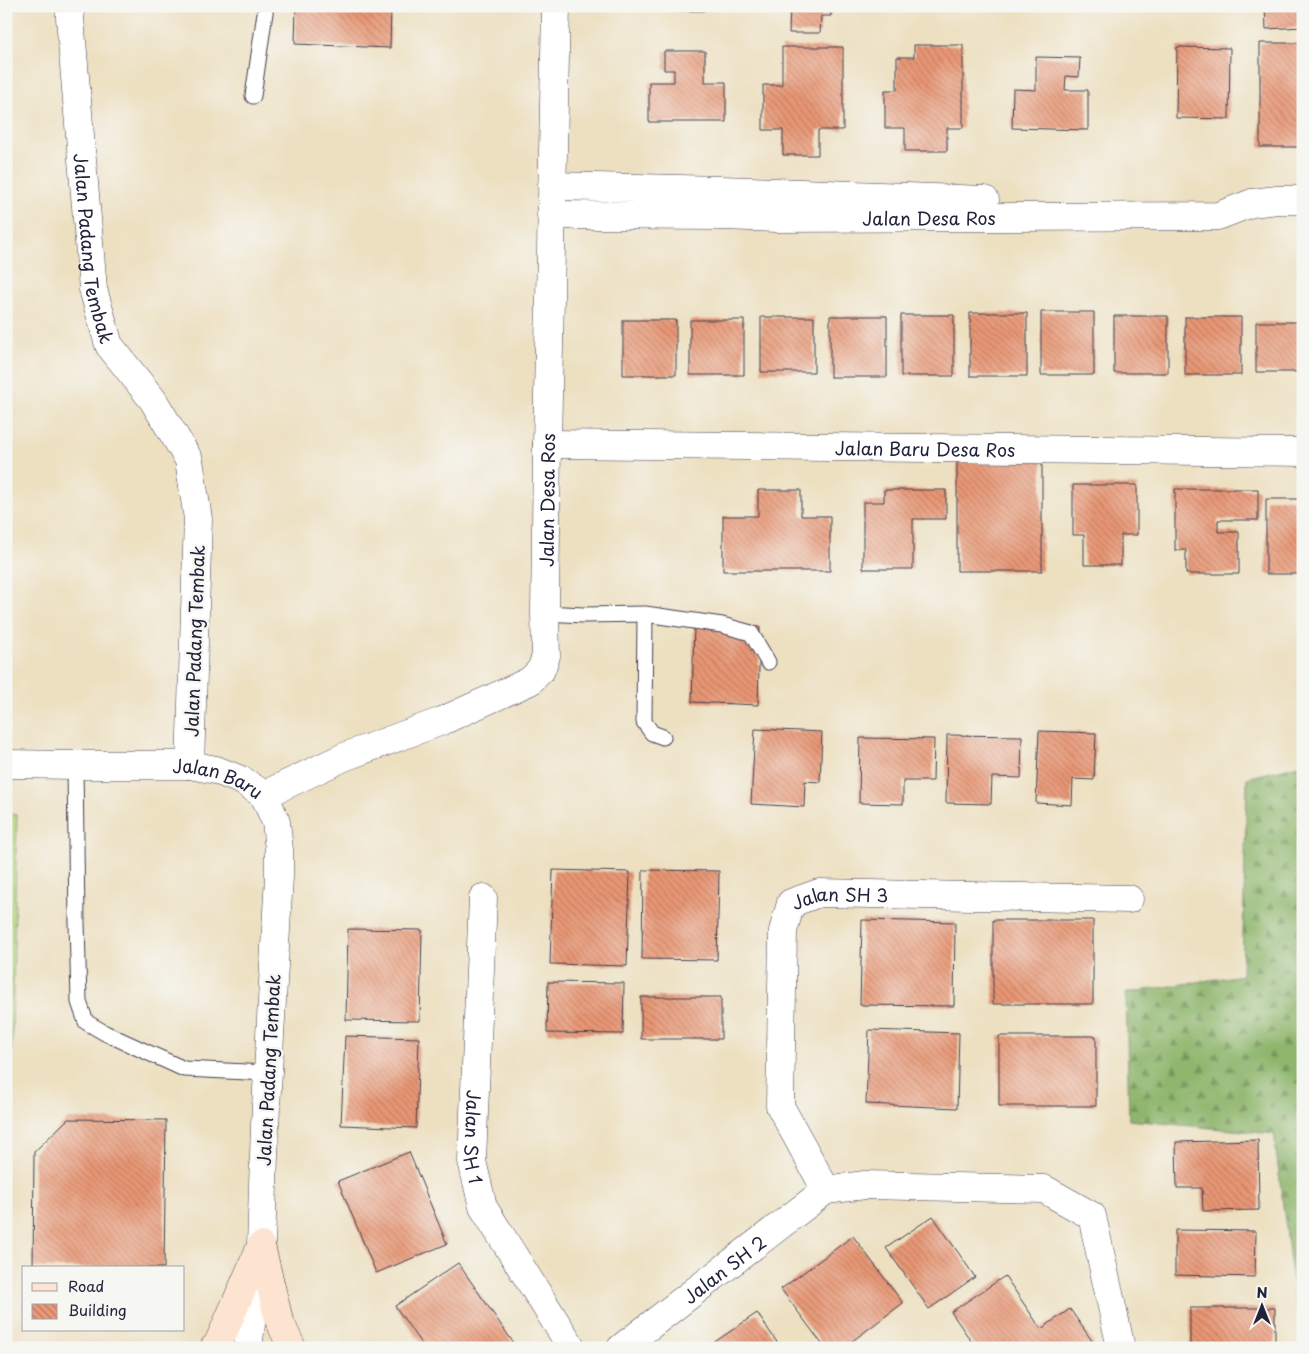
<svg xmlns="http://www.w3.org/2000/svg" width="1309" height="1354" font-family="'Playpen Sans',sans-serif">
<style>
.grass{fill:#b4d57e;stroke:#6b7c5c}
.forest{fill:url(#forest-firs);stroke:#586c54}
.building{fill:url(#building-back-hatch)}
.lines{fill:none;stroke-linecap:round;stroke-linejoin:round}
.service-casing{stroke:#403e4f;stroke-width:17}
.minor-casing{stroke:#403e4f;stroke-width:29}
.tertiary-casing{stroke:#403e4f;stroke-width:29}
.secondary-casing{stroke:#403e4f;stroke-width:29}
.service{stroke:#fff;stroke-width:15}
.minor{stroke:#fff;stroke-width:28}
.tertiary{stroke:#fff;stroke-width:28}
.secondary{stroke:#fde4d0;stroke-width:28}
.labels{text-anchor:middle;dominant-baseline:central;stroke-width:5;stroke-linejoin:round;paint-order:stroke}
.street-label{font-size:18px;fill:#22223b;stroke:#f6f6f2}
</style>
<defs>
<pattern id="forest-firs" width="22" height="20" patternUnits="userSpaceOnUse" patternTransform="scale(1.25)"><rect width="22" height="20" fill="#8fb66d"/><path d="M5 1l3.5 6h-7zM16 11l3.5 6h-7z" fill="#74945b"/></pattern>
<pattern id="building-back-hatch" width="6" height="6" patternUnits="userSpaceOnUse" patternTransform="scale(1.25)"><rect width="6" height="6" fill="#e99775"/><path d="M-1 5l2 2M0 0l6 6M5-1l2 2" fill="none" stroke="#bc7b61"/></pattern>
</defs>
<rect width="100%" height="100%" fill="#f6f6f2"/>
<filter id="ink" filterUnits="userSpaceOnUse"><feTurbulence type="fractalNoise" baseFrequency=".02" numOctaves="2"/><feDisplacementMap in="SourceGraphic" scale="10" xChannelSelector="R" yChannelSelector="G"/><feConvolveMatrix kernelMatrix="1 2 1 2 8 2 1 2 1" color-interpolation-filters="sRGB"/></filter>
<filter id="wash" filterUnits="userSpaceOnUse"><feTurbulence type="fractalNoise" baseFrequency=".0096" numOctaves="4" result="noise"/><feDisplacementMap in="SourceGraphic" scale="20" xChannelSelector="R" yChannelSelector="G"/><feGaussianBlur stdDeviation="1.12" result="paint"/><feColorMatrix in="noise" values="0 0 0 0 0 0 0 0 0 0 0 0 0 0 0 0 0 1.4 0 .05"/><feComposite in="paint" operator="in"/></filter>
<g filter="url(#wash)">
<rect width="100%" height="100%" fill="#ede0c1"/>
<!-- grass -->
<path class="grass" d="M 6,814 L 17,815 L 11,1075 L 6,1074 Z"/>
<!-- forest -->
<path class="forest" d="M 1303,764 L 1303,1327 L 1296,1308 L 1274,1134 L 1129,1120 L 1126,993 L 1242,975 L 1247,778 Z"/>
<g id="blocks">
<!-- building -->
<path class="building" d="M 296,6 L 391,6 L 390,48 L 295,44 Z
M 663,6 L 704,6 L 704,11 L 663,11 Z
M 790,6 L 831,6 L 831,16 L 821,16 L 820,33 L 789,33 Z
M 1265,6 L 1303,6 L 1303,27 L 1266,29 Z
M 1260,43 L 1303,43 L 1303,147 L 1260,147 Z
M 914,45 L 963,45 L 963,128 L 947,128 L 947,151 L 905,151 L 905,128 L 885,128 L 885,90 L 897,90 L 897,57 L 914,57 Z
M 782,47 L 843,47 L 843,130 L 818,130 L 818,155 L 783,155 L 783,130 L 763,130 L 763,85 L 782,85 Z
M 1177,47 L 1230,48 L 1229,119 L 1176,118 Z
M 664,51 L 705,51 L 705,82 L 726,82 L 726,122 L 649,122 L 649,82 L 674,82 L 674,70 L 664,70 Z
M 1036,57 L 1080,58 L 1079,77 L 1066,76 L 1065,90 L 1088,90 L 1088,130 L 1012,128 L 1013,89 L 1036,90 Z
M 1041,312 L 1094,312 L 1094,375 L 1041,375 Z
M 970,313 L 1027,313 L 1027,376 L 970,376 Z
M 901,315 L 954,315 L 954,376 L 901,376 Z
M 830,316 L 887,316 L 887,377 L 830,377 Z
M 1114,316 L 1168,316 L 1168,373 L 1114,373 Z
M 761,317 L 814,317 L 814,372 L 761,372 Z
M 1185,317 L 1241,317 L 1241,375 L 1185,375 Z
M 623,320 L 676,320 L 676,375 L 623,375 Z
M 690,320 L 744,320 L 744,375 L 690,375 Z
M 1256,322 L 1303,322 L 1303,372 L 1256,372 Z
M 957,460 L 1042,460 L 1042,571 L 957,571 Z
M 1073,485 L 1137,485 L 1137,535 L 1121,535 L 1121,565 L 1084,565 L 1084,535 L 1073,535 Z
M 1175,489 L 1258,489 L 1258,520 L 1218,520 L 1218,532 L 1239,532 L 1239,574 L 1186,574 L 1186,550 L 1175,550 Z
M 758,490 L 801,490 L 801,516 L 830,516 L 830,571 L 723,571 L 723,516 L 758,516 Z
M 884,490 L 946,490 L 946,519 L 913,519 L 913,569 L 863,569 L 863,502 L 884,502 Z
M 1266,499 L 1303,499 L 1303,574 L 1266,574 Z
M 694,625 L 760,627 L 758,705 L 692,702 Z
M 755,729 L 822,732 L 820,782 L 805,781 L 804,807 L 751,804 Z
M 1039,731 L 1096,733 L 1094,780 L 1073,779 L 1072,805 L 1036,803 Z
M 947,735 L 1022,736 L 1021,778 L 992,777 L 991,804 L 946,803 Z
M 860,738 L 934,739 L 933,781 L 903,781 L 903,804 L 859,803 Z
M 553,870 L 630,872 L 627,966 L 550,964 Z
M 643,870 L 719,871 L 717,960 L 642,959 Z
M 862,920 L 955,922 L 954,1006 L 860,1005 Z
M 993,920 L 1093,920 L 1093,1004 L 993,1004 Z
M 348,929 L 422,930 L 420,1021 L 346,1020 Z
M 548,982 L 624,983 L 623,1034 L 547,1033 Z
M 641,997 L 721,997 L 721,1039 L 641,1039 Z
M 869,1030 L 959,1033 L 957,1108 L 866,1104 Z
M 345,1036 L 419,1038 L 416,1128 L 341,1125 Z
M 999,1036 L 1096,1036 L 1096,1106 L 999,1106 Z
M 68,1119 L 166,1120 L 164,1268 L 33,1268 L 34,1152 Z
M 1258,1140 L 1259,1210 L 1203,1211 L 1202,1188 L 1177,1188 L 1176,1142 Z
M 409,1152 L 447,1244 L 376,1273 L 338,1181 Z
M 933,1216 L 975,1277 L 929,1309 L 886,1248 Z
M 1175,1230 L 1256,1231 L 1255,1277 L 1175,1275 Z
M 853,1236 L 903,1303 L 843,1348 L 825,1348 L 781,1289 Z
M 458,1263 L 515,1345 L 512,1348 L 424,1348 L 395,1306 Z
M 1005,1276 L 1041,1329 L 1070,1309 L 1097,1348 L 976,1348 L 951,1312 Z
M 1190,1308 L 1275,1308 L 1275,1348 L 1190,1348 Z
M 757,1313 L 781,1348 L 706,1348 L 722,1337 Z"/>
</g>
</g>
<g filter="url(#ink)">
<use href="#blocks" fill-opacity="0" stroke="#403e4f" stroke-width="1"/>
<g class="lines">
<!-- service casing -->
<g class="service-casing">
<path id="service" d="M 253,96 L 266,6
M 545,613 L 583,615 L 645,614 L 722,625 L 751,633 L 768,662
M 645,614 L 644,722 L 652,733 L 663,737
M 75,765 L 77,922 L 79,1002 L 86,1022 L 105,1033 L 184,1069 L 268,1073"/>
</g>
<!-- minor casing -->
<g class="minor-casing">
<g id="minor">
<path id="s1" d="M 69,6 L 93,289 L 109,345 L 153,400 L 189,460 L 198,519 L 190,765"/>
<path d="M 552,186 L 722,190 L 985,200"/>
<path id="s2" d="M 551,215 L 722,216 L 776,218 L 1218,216 L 1252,203 L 1277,200 L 1303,200"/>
<path id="s3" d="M 547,444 L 1303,452"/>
<path id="s4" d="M 264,795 L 344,757 L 442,721 L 530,681 L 541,670 L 546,656 L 545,613 L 547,444 L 556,6"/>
<path id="s5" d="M 483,898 L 472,1161 L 483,1207 L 572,1348"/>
<path id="s6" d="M 826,1190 L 780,1106 L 783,931 L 791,903 L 819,893 L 1129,899"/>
<path d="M 826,1190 L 865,1185 L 1044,1189 L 1092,1216 L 1121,1348"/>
<path id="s7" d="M 621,1348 L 826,1190"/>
</g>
</g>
<!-- tertiary casing -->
<g class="tertiary-casing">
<g id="tertiary">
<path id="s8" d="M 6,764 L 75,765 L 190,765 L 216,770 L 243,781 L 264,795 L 276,822 L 279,850 L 279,876 L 265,1125 L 261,1246 L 248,1348"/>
</g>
</g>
<!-- secondary casing -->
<g class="secondary-casing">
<path id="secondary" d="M 261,1246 L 279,1320 L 292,1348
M 214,1348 L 217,1346 L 261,1246"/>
</g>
<!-- service -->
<use href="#service" class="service"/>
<!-- minor -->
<use href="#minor" class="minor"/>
<!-- tertiary -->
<use href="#tertiary" class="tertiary"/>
<!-- secondary -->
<use href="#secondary" class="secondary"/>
</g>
</g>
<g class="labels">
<!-- street labels -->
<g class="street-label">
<text stroke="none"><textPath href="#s2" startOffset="378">Jalan Desa Ros</textPath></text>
<text stroke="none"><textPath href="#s1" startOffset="244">Jalan Padang Tembak</textPath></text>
<text stroke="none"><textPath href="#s3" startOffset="378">Jalan Baru Desa Ros</textPath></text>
<text stroke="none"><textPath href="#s4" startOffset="476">Jalan Desa Ros</textPath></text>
<text transform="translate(194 641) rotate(-88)">Jalan Padang Tembak</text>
<text stroke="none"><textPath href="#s8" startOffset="214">Jalan Baru</textPath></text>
<text stroke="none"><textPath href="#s6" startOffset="350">Jalan SH 3</textPath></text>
<text transform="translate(268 1070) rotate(-87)">Jalan Padang Tembak</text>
<text stroke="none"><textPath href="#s5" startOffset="239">Jalan SH 1</textPath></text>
<text stroke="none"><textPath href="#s7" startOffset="130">Jalan SH 2</textPath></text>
</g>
</g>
<!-- margin -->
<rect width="1309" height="1354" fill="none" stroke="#f6f6f2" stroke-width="25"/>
<!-- legend -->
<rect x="22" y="1266" width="162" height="65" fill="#f6f6f2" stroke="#a1a1a9"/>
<rect x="32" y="1283" width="25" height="8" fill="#fde4d0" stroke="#a1a1a9"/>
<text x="68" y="1292" font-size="15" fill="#22223b">Road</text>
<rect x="32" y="1304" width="25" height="15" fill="url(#building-back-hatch)" stroke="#a1a1a9"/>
<text x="68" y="1316" font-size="15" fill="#22223b">Building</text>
<!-- north arrow -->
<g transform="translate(1262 1306)" stroke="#f6f6f2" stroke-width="4" paint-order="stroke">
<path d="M0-4L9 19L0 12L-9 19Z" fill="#22223b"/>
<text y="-8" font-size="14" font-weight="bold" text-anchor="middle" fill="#22223b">N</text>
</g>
</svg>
